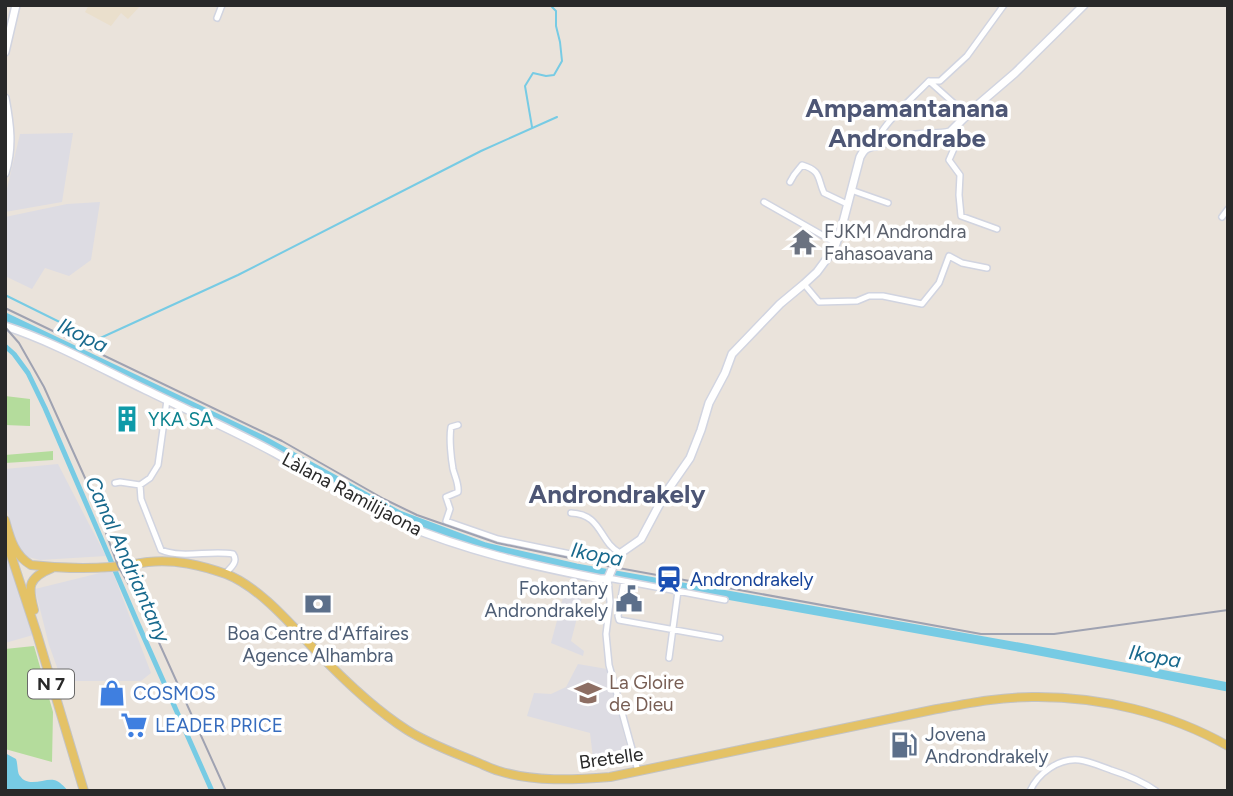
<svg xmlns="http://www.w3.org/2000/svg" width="1233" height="796" font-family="Figtree,sans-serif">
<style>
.industrial{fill:#dddce3}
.education{fill:#eadfcc}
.green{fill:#b4dc9c}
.water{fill:#77cbe4}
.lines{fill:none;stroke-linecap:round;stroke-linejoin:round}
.stream{stroke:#77cbe4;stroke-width:2}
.canal{stroke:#77cbe4;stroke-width:5}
.river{stroke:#77cbe4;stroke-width:9}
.street-casing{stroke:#d1d4e0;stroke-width:8}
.secondary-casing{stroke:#d1d4e0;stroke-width:10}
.primary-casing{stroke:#c3c3c3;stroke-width:10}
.street{stroke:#fff;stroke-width:5}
.secondary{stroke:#fff;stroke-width:7}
.primary{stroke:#e4c266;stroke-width:8}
.rail{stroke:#9fa2b1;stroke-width:2}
.labels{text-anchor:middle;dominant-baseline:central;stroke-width:7;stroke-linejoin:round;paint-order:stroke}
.shield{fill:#fff;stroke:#696969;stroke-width:2}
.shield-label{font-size:18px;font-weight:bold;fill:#292929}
.worship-label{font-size:19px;fill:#5b616d;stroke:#fff;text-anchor:start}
.culture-label{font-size:19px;fill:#0d838f;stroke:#fff;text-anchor:start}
.street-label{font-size:19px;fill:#292929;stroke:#fff}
.transit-label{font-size:19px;fill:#164399;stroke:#fff;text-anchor:start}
.service-label{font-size:19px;fill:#4e5e75;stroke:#fff;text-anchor:end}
.education-label{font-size:19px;fill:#785e54;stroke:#fff;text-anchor:start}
.shop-label{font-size:19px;fill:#366cbe;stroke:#fff;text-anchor:start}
.water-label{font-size:21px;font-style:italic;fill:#18698d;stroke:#fff}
.district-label{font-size:26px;font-weight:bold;fill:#4d5675;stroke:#fff}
</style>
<rect width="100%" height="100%" fill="#eae3db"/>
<!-- industrial -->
<path class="industrial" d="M 73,133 L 62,202 L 5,212 L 5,197 L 20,134 Z
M 100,202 L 91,260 L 69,276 L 45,268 L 32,289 L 5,276 L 5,217 L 67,204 Z
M 58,464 L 89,524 L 106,556 L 40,560 L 20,555 L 5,503 L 5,469 Z
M 5,542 L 33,635 L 5,643 Z
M 112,570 L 151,673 L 141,681 L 62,681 L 49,645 L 35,589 Z
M 567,583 L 585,587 L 571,641 L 584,651 L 583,656 L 551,643 Z
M 578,664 L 607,669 L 630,759 L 593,758 L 590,733 L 527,716 L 534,693 L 551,694 L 566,687 Z"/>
<!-- education -->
<path class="education" d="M 89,5 L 141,5 L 128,19 L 121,13 L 111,26 L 85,12 Z"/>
<!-- green -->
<path class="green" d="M 5,396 L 30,399 L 30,426 L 5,425 Z
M 53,451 L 53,460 L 5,463 L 5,455 Z
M 34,646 L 53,712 L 52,762 L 5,749 L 5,649 Z"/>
<!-- water -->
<path class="water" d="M 5,753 L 16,759 C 18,764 17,773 20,776 C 28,788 45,778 54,780 C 59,781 65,787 68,791 L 5,791 Z"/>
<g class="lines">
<!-- stream -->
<path class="stream" d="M 532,127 L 525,86 L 533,73 L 546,76 L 554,75 L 562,61 L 560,42 L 556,26 L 556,11 L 552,7 L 553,5
M 5,295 L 96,340 L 238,275 L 481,151 L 557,117"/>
<!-- canal -->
<path class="canal" d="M 5,346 L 14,354 L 28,373 L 45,408 L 138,624 L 212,791"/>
<!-- river -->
<path class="river" d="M 5,317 L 261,439 L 399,515 L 485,547 L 576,568 L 1029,649 L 1228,687"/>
<!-- street casing -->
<g class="street-casing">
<path id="street" d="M 217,18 L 222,5
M 929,81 L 967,115
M 954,129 L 959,137 L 949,160 L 960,175 L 959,195 L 961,216 L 997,229
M 875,147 C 877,128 915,96 929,81 L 940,81 L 967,56 L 1004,5
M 790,182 L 794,175 L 802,165 C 822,171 817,178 824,193 L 847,204
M 851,190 L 888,203
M 764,202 L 836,243
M 1222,217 L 1228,209
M 804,284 L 819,302 L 857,301 L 869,296 L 883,296 L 922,304 L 939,283 L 949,256 L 962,263 L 987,268
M 458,425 L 451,427 C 449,438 451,458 453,469 C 455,477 459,484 458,492 L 446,497 L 450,509 L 446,521 L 498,539 L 614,563
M 115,483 L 120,482 L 140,485 L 150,478 L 158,465 L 167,400
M 140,485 L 141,499 L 161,550 C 183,559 209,550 233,554 C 239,562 230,568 225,574
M 571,513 C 602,514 599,542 620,553
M 624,581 L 618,616 L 619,620 L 720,638
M 669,658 L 678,591
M 638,771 L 609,665 L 606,634 L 610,602 L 608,578 L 725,600
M 1030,791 C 1038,773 1059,758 1079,760 C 1089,761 1100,766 1111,770 C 1127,775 1142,781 1156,791"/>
</g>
<!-- secondary casing -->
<g class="secondary-casing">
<path id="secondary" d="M 5,52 L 16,5
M 5,98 C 10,125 13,147 5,173
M 5,326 C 54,342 100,368 146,390 C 189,411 233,430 275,453 C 316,476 357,504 400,523 C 467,551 529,565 600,579 L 607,579 L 609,576 L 618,555 L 641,539 L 665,494 L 690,458 L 701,430 L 709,403 L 725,373 L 732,354 L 780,304 L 804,284 L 817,272 L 834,249 L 841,230 L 860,157 C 865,147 868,148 877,145 C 890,142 902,137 916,135 C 927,133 939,135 950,132 L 973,109 L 1015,73 L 1084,5"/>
</g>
<!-- primary casing -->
<g class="primary-casing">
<path id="primary" d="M 5,520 C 10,538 14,555 31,565 C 57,568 84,569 111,567 C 123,566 135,564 148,562 C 175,559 200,565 226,574 C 260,587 293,627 318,653 C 345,681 374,709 407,730 C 429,744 455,753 479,763 C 486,766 492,769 499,771 C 534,782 574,780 610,777 L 932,710 C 965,704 998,697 1032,697 C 1099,696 1170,713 1228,746
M 7,543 L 37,634 L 84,791
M 34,610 C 28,587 27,578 52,568"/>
</g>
<!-- street -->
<use href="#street" class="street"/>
<!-- secondary -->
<use href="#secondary" class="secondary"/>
<!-- primary -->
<use href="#primary" class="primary"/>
<!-- rail -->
<path class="rail" d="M 5,308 L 282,441 L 384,499 L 417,515 L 497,543 L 613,567 L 981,634 L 1054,634 L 1228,610
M 5,327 L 19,343 L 44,387 L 90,489 L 118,566 L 147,616 L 226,791"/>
</g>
<!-- icons -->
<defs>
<g id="temple-bare" transform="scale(2.1)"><path d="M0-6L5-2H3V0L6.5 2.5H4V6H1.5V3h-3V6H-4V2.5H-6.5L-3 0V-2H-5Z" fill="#6b7280" stroke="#fff" stroke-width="2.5" paint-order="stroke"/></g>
<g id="building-bare" transform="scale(2.1)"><path d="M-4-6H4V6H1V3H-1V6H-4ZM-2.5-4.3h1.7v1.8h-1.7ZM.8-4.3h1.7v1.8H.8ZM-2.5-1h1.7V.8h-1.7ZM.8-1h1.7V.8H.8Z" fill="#0f9aa8" stroke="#fff" stroke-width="2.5" paint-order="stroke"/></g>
<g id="station-bare" transform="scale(2.1)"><path d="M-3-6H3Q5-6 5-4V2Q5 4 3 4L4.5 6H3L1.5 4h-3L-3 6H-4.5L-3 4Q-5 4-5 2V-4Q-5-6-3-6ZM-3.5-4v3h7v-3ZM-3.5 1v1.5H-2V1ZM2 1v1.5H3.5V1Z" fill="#1a4fb4" stroke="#fff" stroke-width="2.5" paint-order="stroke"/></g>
<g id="civic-bare" transform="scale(2.1)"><path d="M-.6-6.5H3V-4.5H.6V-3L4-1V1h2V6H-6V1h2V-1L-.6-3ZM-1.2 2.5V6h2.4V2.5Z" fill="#5c6f8a" stroke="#fff" stroke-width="2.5" paint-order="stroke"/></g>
<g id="bank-bare" transform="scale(2.1)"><path d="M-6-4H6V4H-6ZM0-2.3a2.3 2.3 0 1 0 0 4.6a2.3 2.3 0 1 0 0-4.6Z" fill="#5c6f8a" stroke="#fff" stroke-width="2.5" paint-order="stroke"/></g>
<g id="shop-bare" transform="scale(2.1)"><path d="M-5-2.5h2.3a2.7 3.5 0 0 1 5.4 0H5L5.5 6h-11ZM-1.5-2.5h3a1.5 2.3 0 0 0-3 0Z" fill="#3f7fe0" stroke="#fff" stroke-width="2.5" paint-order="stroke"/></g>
<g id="school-bare" transform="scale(2.1)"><path d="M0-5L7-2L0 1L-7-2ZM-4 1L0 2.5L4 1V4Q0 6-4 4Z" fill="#8d6e63" stroke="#fff" stroke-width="2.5" paint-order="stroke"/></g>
<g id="supermarket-bare" transform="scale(2.1)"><path d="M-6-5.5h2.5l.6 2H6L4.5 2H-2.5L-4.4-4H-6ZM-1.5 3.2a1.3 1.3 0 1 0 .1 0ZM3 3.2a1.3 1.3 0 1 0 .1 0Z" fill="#3f7fe0" stroke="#fff" stroke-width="2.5" paint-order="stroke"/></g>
<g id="fuel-bare" transform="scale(2.1)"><path d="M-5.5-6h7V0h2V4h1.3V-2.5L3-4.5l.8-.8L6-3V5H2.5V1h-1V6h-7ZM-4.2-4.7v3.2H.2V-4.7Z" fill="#5c6f8a" stroke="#fff" stroke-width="2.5" paint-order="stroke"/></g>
</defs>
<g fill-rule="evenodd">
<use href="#temple-bare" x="803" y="242"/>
<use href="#building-bare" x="127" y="419"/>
<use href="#station-bare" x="669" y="579"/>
<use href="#civic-bare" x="629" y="599"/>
<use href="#bank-bare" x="318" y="604"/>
<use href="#shop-bare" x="112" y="693"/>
<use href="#school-bare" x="588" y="693"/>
<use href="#supermarket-bare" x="134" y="725"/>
<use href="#fuel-bare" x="904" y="745"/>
</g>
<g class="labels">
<!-- shield labels -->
<rect class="shield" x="28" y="669.5" width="46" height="29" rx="5"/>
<g class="shield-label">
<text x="51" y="684">N 7</text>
</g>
<!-- worship labels -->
<g class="worship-label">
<text x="824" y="231">FJKM Androndra<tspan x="824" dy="22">Fahasoavana</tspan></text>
</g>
<!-- culture labels -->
<g class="culture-label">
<text x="148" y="419">YKA SA</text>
</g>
<!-- street labels -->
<g class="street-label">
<text transform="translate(352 494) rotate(28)">Làlana Ramilijaona</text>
<text transform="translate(611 758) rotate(-8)">Bretelle</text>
</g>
<!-- transit labels -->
<g class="transit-label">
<text x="690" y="579">Androndrakely</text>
</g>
<!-- service labels -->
<g class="service-label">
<text x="608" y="588">Fokontany<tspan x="608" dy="22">Androndrakely</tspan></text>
<text x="318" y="633" text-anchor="middle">Boa Centre d'Affaires<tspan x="318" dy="22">Agence Alhambra</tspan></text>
<text x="925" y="734" text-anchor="start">Jovena<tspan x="925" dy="22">Androndrakely</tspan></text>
</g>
<!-- education labels -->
<g class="education-label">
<text x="609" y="682">La Gloire<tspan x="609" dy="22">de Dieu</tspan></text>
</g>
<!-- shop labels -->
<g class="shop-label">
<text x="133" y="693">COSMOS</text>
<text x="155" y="725">LEADER PRICE</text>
</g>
<!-- water labels -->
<g class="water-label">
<text transform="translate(83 335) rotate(26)">Ikopa</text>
<text transform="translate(597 554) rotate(11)">Ikopa</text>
<text transform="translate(128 559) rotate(66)">Canal Andriantany</text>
<text transform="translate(1155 656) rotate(10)">Ikopa</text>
</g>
<!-- district labels -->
<g class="district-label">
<text x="907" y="108">Ampamantanana<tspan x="907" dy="30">Androndrabe</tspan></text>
<text x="617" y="494">Androndrakely</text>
</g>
</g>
<!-- border -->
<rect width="1233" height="796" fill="none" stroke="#292929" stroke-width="14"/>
</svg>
